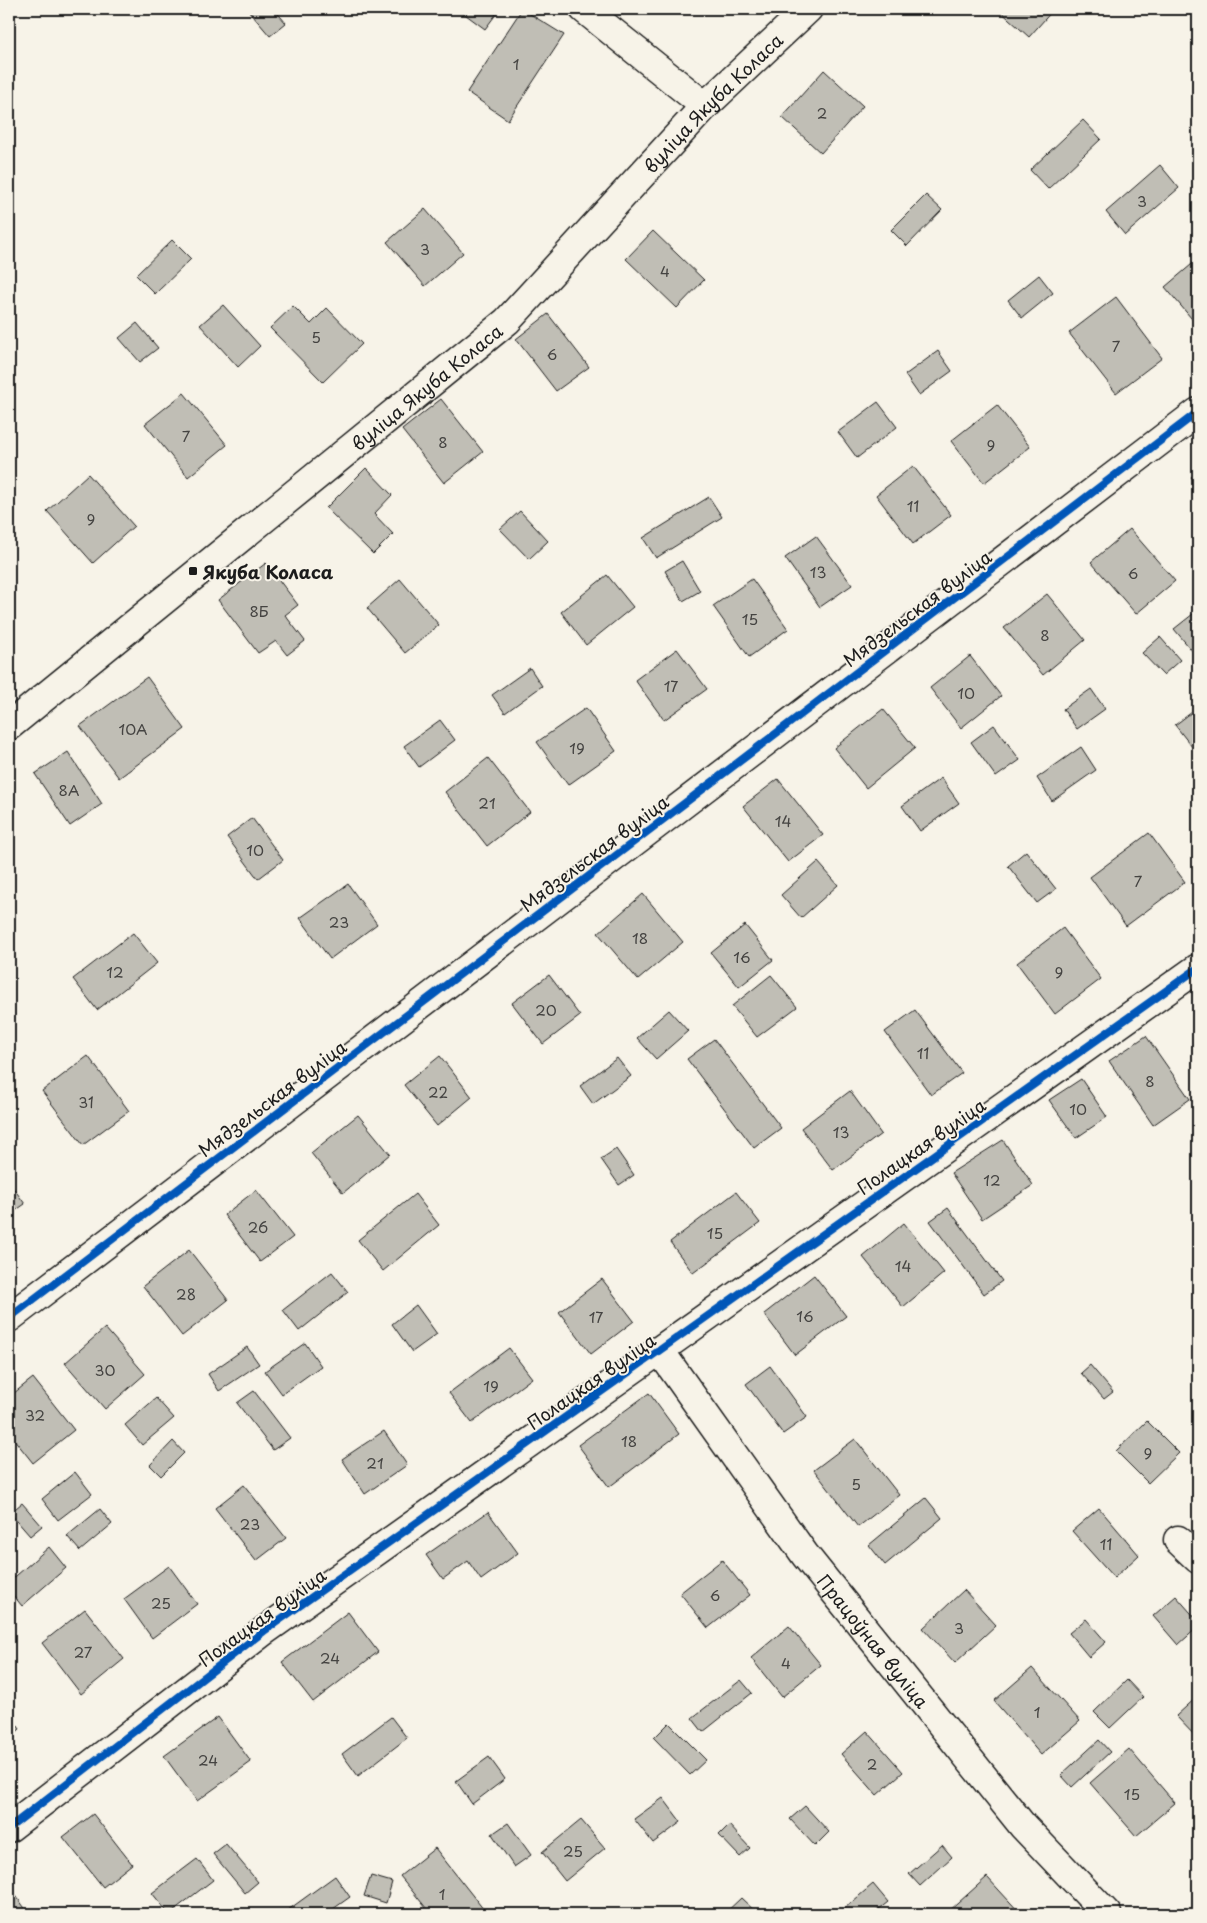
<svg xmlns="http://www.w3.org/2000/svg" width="1207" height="1923" font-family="'Playpen Sans',sans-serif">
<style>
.building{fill:#c0beb5;stroke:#1c1c1c}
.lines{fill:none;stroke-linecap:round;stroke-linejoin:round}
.minor-casing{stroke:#1c1c1c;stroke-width:31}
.minor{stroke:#f7f3e8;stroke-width:28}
.cycleway-casing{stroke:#f7f3e8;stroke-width:11}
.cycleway{stroke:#0057b8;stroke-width:8}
.poi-dot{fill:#1c1c1c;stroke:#f7f3e8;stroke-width:2}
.labels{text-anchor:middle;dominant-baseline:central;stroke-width:4;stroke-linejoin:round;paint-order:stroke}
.number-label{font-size:15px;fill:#454442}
.street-label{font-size:18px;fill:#1c1c1c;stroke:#f7f3e8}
.poi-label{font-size:18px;font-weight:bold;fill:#1c1c1c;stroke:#f7f3e8;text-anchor:start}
</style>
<rect width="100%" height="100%" fill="#f7f3e8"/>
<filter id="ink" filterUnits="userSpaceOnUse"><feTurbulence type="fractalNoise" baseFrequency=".02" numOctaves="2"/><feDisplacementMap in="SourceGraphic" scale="10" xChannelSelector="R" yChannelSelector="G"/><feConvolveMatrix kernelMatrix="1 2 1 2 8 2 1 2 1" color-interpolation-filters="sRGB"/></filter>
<g filter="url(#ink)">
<!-- building -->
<path class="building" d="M 247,9 L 274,9 L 286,23 L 270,36 Z
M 458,9 L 500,9 L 485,29 Z
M 522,9 L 564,35 L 508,120 L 467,92 Z
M 998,9 L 1054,9 L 1029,37 Z
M 824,70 L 863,106 L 821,153 L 782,117 Z
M 1083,120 L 1101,139 L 1048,189 L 1030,170 Z
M 1160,165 L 1179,188 L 1125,235 L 1106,212 Z
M 926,195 L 942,210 L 907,246 L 891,230 Z
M 425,209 L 463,253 L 425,286 L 387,242 Z
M 653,231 L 704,280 L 677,308 L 626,259 Z
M 172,240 L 191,259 L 155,294 L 136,275 Z
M 1198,259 L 1198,324 L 1197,325 L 1165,287 Z
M 1039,275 L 1053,293 L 1022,318 L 1008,300 Z
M 1116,297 L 1162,358 L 1116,393 L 1069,333 Z
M 223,305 L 260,346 L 238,367 L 200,325 Z
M 293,306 L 311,324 L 327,308 L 362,344 L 323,382 L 270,328 Z
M 548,314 L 589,367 L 556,391 L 516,339 Z
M 137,323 L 158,348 L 140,362 L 119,338 Z
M 938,351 L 952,371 L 919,395 L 905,375 Z
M 184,393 L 227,445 L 188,477 L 145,424 Z
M 441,399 L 483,452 L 444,483 L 402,430 Z
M 878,402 L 897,427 L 857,458 L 838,432 Z
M 997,405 L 1030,447 L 984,483 L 951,441 Z
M 913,466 L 951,515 L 913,544 L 876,495 Z
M 366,468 L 392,495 L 374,514 L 393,534 L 373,554 L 326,508 Z
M 1198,471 L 1198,485 L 1191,477 Z
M 88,474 L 134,526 L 93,563 L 47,511 Z
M 709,497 L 722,517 L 656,558 L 643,538 Z
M 520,511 L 548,541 L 529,559 L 500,529 Z
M 1130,529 L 1175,581 L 1136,614 L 1091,562 Z
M 816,536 L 852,585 L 820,607 L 785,558 Z
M 682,561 L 700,591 L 683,601 L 665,571 Z
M 266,563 L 298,605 L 285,615 L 305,641 L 287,655 L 276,641 L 258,653 L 218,600 Z
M 607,575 L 633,607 L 586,645 L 561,612 Z
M 400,579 L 439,625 L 405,653 L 367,608 Z
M 752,579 L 788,629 L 749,657 L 713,606 Z
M 1047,594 L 1085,640 L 1043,675 L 1004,628 Z
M 1198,610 L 1198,651 L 1195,654 L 1174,629 Z
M 1160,637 L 1180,660 L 1163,675 L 1142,653 Z
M 677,649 L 707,689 L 664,720 L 635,680 Z
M 970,656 L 1001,696 L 961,728 L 930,688 Z
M 530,668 L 542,686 L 505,713 L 492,695 Z
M 147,677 L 185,729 L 119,778 L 80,726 Z
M 1091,689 L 1105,709 L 1077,729 L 1063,709 Z
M 586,708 L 616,751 L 568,785 L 537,742 Z
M 883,709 L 915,748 L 866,788 L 834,748 Z
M 1192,712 L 1198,720 L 1198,750 L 1196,752 L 1175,725 Z
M 440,720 L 455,740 L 419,767 L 404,746 Z
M 994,725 L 1020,760 L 996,777 L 971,742 Z
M 1081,747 L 1096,770 L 1052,801 L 1037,778 Z
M 68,752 L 102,804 L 70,826 L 35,774 Z
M 488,758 L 530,812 L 487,846 L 445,792 Z
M 941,778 L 959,803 L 920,831 L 902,806 Z
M 778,779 L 823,835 L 788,862 L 743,806 Z
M 252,818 L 283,860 L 258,879 L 227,837 Z
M 1149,833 L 1185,882 L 1126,926 L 1090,877 Z
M 1026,851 L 1056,889 L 1037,903 L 1008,866 Z
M 818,862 L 838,885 L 801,918 L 781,895 Z
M 348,884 L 377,924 L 330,959 L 300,918 Z
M 643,894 L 683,942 L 638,980 L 598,933 Z
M 745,925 L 773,960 L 739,987 L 711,953 Z
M 1063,928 L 1101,979 L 1055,1014 L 1017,963 Z
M 133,933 L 157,963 L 97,1010 L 73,979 Z
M 549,975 L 580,1016 L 543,1044 L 512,1003 Z
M 771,975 L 797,1007 L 757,1037 L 732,1006 Z
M 669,1010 L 688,1031 L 656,1059 L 637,1038 Z
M 915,1010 L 962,1073 L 931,1095 L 885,1032 Z
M 1146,1036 L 1190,1099 L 1153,1125 L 1109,1061 Z
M 714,1039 L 781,1128 L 754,1148 L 687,1059 Z
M 88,1056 L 129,1111 L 83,1145 L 42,1091 Z
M 440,1056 L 472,1097 L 437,1126 L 404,1085 Z
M 617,1058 L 631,1076 L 593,1104 L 580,1086 Z
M 1081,1079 L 1107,1117 L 1076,1138 L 1049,1100 Z
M 850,1091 L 881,1134 L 833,1170 L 801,1128 Z
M 358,1115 L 390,1154 L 343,1193 L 311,1153 Z
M 1003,1140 L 1033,1185 L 982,1219 L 951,1173 Z
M 616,1149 L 634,1175 L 619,1185 L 601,1159 Z
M 9,1182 L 25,1204 L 9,1215 Z
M 256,1190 L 293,1237 L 260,1262 L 224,1215 Z
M 736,1192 L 760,1223 L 693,1273 L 670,1242 Z
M 415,1194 L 439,1225 L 383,1271 L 358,1240 Z
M 948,1208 L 1002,1281 L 984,1294 L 930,1221 Z
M 904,1223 L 944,1273 L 903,1307 L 863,1257 Z
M 189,1250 L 228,1300 L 182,1336 L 143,1286 Z
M 332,1272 L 348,1292 L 299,1331 L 283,1310 Z
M 814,1275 L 846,1316 L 795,1355 L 764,1314 Z
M 602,1279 L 634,1321 L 591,1354 L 559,1312 Z
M 416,1305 L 437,1334 L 412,1352 L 392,1324 Z
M 105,1328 L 145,1374 L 105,1409 L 65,1363 Z
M 305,1343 L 321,1366 L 282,1394 L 265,1371 Z
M 247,1347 L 259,1364 L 219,1391 L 208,1374 Z
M 509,1348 L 532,1378 L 472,1423 L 449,1393 Z
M 1090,1365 L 1113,1392 L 1104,1399 L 1081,1373 Z
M 770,1366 L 807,1417 L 783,1434 L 746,1384 Z
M 33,1378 L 74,1430 L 33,1463 L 9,1433 L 9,1397 Z
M 254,1391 L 290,1438 L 273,1450 L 237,1403 Z
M 649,1393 L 679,1434 L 609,1487 L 578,1445 Z
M 156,1398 L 174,1418 L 142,1445 L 125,1425 Z
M 1147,1421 L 1179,1453 L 1148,1483 L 1116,1451 Z
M 384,1431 L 407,1465 L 365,1494 L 342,1459 Z
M 855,1439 L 899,1495 L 858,1527 L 814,1470 Z
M 173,1441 L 184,1453 L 161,1476 L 150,1465 Z
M 75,1472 L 92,1494 L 58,1520 L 42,1499 Z
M 244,1485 L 286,1538 L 256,1561 L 215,1508 Z
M 926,1498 L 942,1518 L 885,1565 L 869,1545 Z
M 22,1503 L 42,1526 L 30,1536 L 10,1513 Z
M 1099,1508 L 1139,1555 L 1114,1578 L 1072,1531 Z
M 100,1509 L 112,1524 L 80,1551 L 67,1536 Z
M 488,1512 L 518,1553 L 481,1580 L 468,1561 L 443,1579 L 426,1555 Z
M 49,1547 L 66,1568 L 22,1606 L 9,1590 L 9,1582 Z
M 722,1560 L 750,1595 L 708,1628 L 680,1593 Z
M 169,1566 L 197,1604 L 152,1638 L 124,1599 Z
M 964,1590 L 996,1625 L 955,1663 L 923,1628 Z
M 1176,1596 L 1198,1621 L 1198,1627 L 1178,1645 L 1153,1616 Z
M 85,1609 L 124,1659 L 81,1694 L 42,1643 Z
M 348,1612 L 378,1652 L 313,1702 L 282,1662 Z
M 1086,1619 L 1106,1642 L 1089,1657 L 1069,1633 Z
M 789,1626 L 821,1665 L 782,1697 L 751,1658 Z
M 1032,1668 L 1080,1721 L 1041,1755 L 994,1701 Z
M 741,1680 L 752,1693 L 703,1732 L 692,1718 Z
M 1127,1680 L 1143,1697 L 1110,1728 L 1094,1712 Z
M 1198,1696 L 1198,1739 L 1176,1716 Z
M 9,1714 L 20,1729 L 9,1738 Z
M 218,1717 L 251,1762 L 197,1801 L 164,1756 Z
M 391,1717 L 407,1738 L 358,1776 L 342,1754 Z
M 669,1723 L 706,1760 L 690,1775 L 654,1738 Z
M 867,1731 L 903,1772 L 877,1795 L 841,1754 Z
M 1099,1740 L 1110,1752 L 1072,1787 L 1061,1775 Z
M 1129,1749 L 1175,1803 L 1136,1836 L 1090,1783 Z
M 489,1757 L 505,1779 L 472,1804 L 456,1781 Z
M 663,1798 L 681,1822 L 653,1843 L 634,1819 Z
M 805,1806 L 829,1832 L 815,1846 L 790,1819 Z
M 93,1814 L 132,1864 L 103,1887 L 63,1837 Z
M 581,1820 L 605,1848 L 565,1881 L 542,1852 Z
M 508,1823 L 531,1855 L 514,1867 L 492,1834 Z
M 729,1825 L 750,1848 L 740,1857 L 719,1835 Z
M 226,1844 L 258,1882 L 245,1893 L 213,1854 Z
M 942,1845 L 952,1857 L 920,1886 L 909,1874 Z
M 435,1848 L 484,1910 L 479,1914 L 431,1914 L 400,1876 Z
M 197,1859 L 213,1880 L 169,1914 L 152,1893 Z
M 335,1876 L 350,1897 L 326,1914 L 291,1914 L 288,1910 Z
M 371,1876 L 392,1882 L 386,1903 L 364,1896 Z
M 987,1877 L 1021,1914 L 950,1914 L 948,1912 Z
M 873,1884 L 888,1902 L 873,1914 L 838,1914 Z
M 9,1886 L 29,1914 L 9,1914 Z
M 741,1898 L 758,1914 L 724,1914 Z"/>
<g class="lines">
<!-- minor casing -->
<g class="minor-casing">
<g id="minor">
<path d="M 584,9 L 705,106"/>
<path id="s1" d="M 9,726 L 507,321 L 705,106 L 808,9"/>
<path d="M 9,1318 L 1198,412"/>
<path id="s2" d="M 660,1351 L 805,1555 L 1023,1826 L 1107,1914"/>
<path d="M 1178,1540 L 1198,1559"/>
<path d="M 9,1828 L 264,1631 L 1198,968"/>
</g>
</g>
<!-- minor -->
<use href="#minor" class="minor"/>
<!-- cycleway casing -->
<g class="cycleway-casing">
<path id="cycleway" d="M 9,1318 L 1198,412
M 9,1828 L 264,1631 L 1198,968"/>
</g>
<!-- cycleway -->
<use href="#cycleway" class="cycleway"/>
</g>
</g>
<!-- markers -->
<rect class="poi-dot" x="188" y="566" width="10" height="10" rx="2.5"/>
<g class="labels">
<!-- number labels -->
<g class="number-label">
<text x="516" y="63">1</text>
<text x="822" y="112">2</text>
<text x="1142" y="200">3</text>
<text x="425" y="248">3</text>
<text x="665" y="270">4</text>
<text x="316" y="336">5</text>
<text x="1116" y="345">7</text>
<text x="552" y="353">6</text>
<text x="186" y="435">7</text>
<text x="443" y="441">8</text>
<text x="991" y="444">9</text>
<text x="913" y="505">11</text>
<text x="91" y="518">9</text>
<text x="818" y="571">13</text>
<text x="1133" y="572">6</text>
<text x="259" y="610">8Б</text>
<text x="750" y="618">15</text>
<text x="1045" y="634">8</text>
<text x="671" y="685">17</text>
<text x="966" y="692">10</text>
<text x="133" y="728">10А</text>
<text x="577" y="747">19</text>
<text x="69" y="789">8А</text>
<text x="487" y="802">21</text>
<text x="783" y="820">14</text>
<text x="255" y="849">10</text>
<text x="1138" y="880">7</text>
<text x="339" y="921">23</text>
<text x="640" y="937">18</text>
<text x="742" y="956">16</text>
<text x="115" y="971">12</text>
<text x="1059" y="971">9</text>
<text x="546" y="1009">20</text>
<text x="923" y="1052">11</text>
<text x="1150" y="1080">8</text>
<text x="438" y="1091">22</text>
<text x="86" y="1101">31</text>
<text x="1078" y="1108">10</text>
<text x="841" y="1131">13</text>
<text x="992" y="1179">12</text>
<text x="258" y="1226">26</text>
<text x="715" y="1232">15</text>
<text x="903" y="1265">14</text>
<text x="186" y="1293">28</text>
<text x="805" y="1315">16</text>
<text x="596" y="1316">17</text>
<text x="105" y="1369">30</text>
<text x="491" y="1385">19</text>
<text x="35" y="1414">32</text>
<text x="629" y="1440">18</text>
<text x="1148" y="1452">9</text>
<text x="375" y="1462">21</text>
<text x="856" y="1483">5</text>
<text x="250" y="1523">23</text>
<text x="1106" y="1543">11</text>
<text x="715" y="1594">6</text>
<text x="161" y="1602">25</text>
<text x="959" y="1627">3</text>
<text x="83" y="1651">27</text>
<text x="330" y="1657">24</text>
<text x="786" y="1662">4</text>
<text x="1037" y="1711">1</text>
<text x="208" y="1759">24</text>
<text x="872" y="1763">2</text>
<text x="1132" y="1793">15</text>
<text x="573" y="1850">25</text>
<text x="442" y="1893">1</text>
</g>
<!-- street labels -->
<g class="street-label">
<text stroke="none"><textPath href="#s1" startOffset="942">вуліца Якуба Коласа</textPath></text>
<text stroke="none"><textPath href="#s1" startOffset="538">вуліца Якуба Коласа</textPath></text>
<text transform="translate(917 608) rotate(-37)">Мядзельская вуліца</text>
<text transform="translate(594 853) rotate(-37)">Мядзельская вуліца</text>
<text transform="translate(272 1098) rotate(-37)">Мядзельская вуліца</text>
<text transform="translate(921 1146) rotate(-35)">Полацкая вуліца</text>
<text transform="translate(591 1381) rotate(-35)">Полацкая вуліца</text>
<text transform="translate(262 1617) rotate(-36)">Полацкая вуліца</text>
<text stroke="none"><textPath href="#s2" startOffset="360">Працоўная вуліца</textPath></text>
</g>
<!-- poi labels -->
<g class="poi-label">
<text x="203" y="571">Якуба Коласа</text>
</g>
</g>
<!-- margin -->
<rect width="1207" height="1923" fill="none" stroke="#f7f3e8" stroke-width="30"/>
<rect x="15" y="15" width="1177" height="1893" fill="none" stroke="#1c1c1c" stroke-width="2" filter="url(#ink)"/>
</svg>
